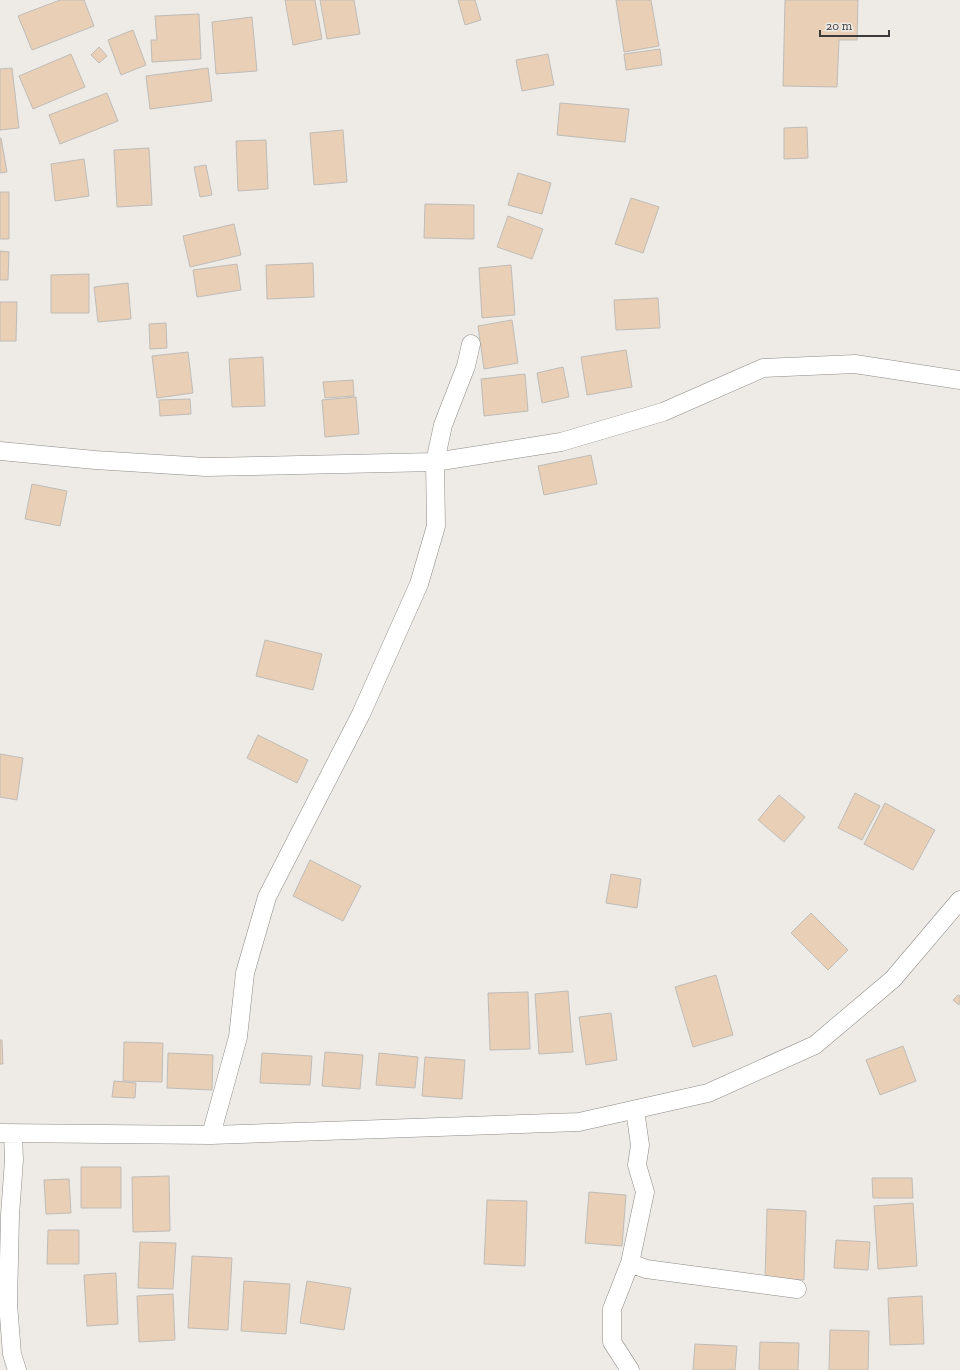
<svg xmlns="http://www.w3.org/2000/svg" width="960" height="1370" font-family="'Zilla Slab',serif">
<style>
.building{fill:#e8cfb5;stroke:#bfbcb8}
.lines{fill:none;stroke-linecap:round;stroke-linejoin:round}
.minor-casing{stroke:#8d8b87;stroke-width:19}
.minor{stroke:#fff;stroke-width:18}
</style>
<rect width="100%" height="100%" fill="#eeebe7"/>
<!-- building -->
<path class="building" d="M 60,0 L 84,0 L 94,26 L 32,50 L 18,16 Z
M 285,0 L 315,0 L 322,39 L 293,45 Z
M 320,0 L 354,0 L 360,34 L 327,39 Z
M 458,0 L 475,0 L 481,20 L 465,25 Z
M 616,0 L 651,0 L 659,46 L 624,52 Z
M 785,0 L 858,0 L 857,40 L 839,40 L 837,87 L 783,86 Z
M 199,14 L 201,59 L 152,62 L 151,40 L 157,40 L 155,16 Z
M 252,17 L 257,71 L 216,74 L 212,22 Z
M 133,30 L 146,65 L 121,75 L 108,40 Z
M 99,47 L 107,56 L 99,63 L 91,55 Z
M 660,49 L 662,65 L 626,70 L 624,54 Z
M 71,54 L 85,87 L 33,109 L 19,76 Z
M 548,54 L 554,85 L 522,91 L 516,60 Z
M 12,68 L 19,128 L 0,130 L 0,69 Z
M 208,68 L 212,101 L 150,109 L 146,76 Z
M 107,93 L 118,121 L 60,144 L 49,115 Z
M 560,103 L 629,109 L 625,142 L 557,135 Z
M 807,127 L 808,158 L 784,159 L 784,128 Z
M 343,130 L 347,182 L 314,185 L 310,133 Z
M 0,138 L 1,138 L 7,172 L 0,173 Z
M 266,140 L 268,189 L 238,191 L 236,141 Z
M 149,148 L 152,205 L 117,207 L 114,150 Z
M 84,159 L 89,196 L 55,201 L 51,164 Z
M 206,165 L 212,195 L 200,197 L 194,167 Z
M 518,173 L 551,183 L 542,214 L 508,205 Z
M 0,192 L 9,192 L 9,239 L 0,239 Z
M 631,198 L 659,207 L 643,253 L 615,244 Z
M 425,204 L 474,205 L 474,239 L 424,238 Z
M 508,216 L 543,229 L 532,259 L 497,247 Z
M 234,224 L 241,255 L 190,267 L 183,236 Z
M 0,251 L 9,252 L 8,280 L 0,280 Z
M 313,263 L 314,297 L 267,299 L 266,265 Z
M 237,264 L 241,290 L 197,297 L 193,270 Z
M 511,265 L 515,315 L 482,318 L 479,268 Z
M 89,274 L 89,313 L 51,313 L 51,275 Z
M 128,283 L 131,319 L 98,322 L 94,287 Z
M 658,298 L 660,328 L 616,330 L 614,300 Z
M 0,302 L 17,302 L 16,341 L 0,341 Z
M 512,320 L 518,363 L 484,369 L 478,326 Z
M 166,323 L 167,348 L 150,349 L 149,324 Z
M 626,350 L 632,387 L 587,395 L 581,357 Z
M 188,352 L 193,393 L 157,398 L 152,356 Z
M 263,357 L 265,406 L 232,407 L 229,359 Z
M 563,367 L 569,397 L 542,403 L 537,373 Z
M 525,374 L 528,411 L 484,416 L 481,379 Z
M 353,380 L 354,396 L 325,398 L 323,382 Z
M 356,397 L 359,434 L 325,437 L 322,400 Z
M 190,399 L 191,414 L 160,416 L 159,400 Z
M 591,455 L 597,484 L 544,495 L 538,466 Z
M 32,484 L 67,491 L 60,526 L 25,519 Z
M 265,640 L 322,654 L 313,690 L 256,676 Z
M 258,735 L 308,760 L 297,783 L 247,758 Z
M 0,754 L 23,758 L 17,800 L 0,797 Z
M 855,793 L 880,806 L 862,840 L 838,828 Z
M 779,795 L 805,817 L 784,842 L 758,820 Z
M 885,803 L 935,830 L 913,870 L 864,844 Z
M 310,860 L 361,886 L 343,921 L 293,896 Z
M 611,874 L 641,879 L 637,908 L 606,903 Z
M 811,913 L 848,950 L 828,970 L 791,933 Z
M 716,975 L 733,1035 L 693,1047 L 675,987 Z
M 568,991 L 573,1052 L 539,1054 L 535,994 Z
M 528,992 L 530,1049 L 490,1050 L 488,993 Z
M 958,995 L 960,996 L 960,1003 L 959,1005 L 953,1000 Z
M 611,1013 L 617,1060 L 586,1065 L 579,1017 Z
M 0,1040 L 2,1040 L 3,1064 L 0,1064 Z
M 124,1042 L 163,1043 L 162,1082 L 123,1081 Z
M 903,1046 L 916,1081 L 880,1095 L 866,1060 Z
M 325,1052 L 363,1055 L 360,1089 L 322,1086 Z
M 168,1053 L 213,1055 L 212,1090 L 167,1088 Z
M 262,1053 L 312,1056 L 310,1085 L 260,1083 Z
M 379,1053 L 418,1057 L 415,1088 L 376,1085 Z
M 425,1057 L 465,1060 L 462,1099 L 422,1096 Z
M 114,1081 L 136,1083 L 135,1098 L 112,1097 Z
M 81,1167 L 121,1167 L 121,1208 L 81,1208 Z
M 169,1176 L 170,1231 L 133,1232 L 132,1177 Z
M 872,1178 L 912,1178 L 913,1198 L 873,1198 Z
M 69,1179 L 71,1213 L 46,1214 L 44,1180 Z
M 589,1192 L 626,1195 L 622,1246 L 585,1243 Z
M 487,1200 L 527,1201 L 525,1266 L 484,1264 Z
M 913,1203 L 917,1266 L 878,1269 L 874,1206 Z
M 767,1209 L 806,1211 L 804,1280 L 765,1278 Z
M 48,1230 L 79,1230 L 79,1264 L 47,1264 Z
M 836,1240 L 870,1242 L 868,1270 L 834,1268 Z
M 140,1242 L 176,1243 L 173,1289 L 138,1288 Z
M 192,1256 L 232,1258 L 228,1330 L 188,1328 Z
M 116,1273 L 118,1324 L 87,1326 L 84,1275 Z
M 244,1281 L 290,1284 L 286,1334 L 241,1331 Z
M 307,1281 L 351,1288 L 344,1330 L 300,1323 Z
M 173,1294 L 175,1340 L 139,1342 L 137,1296 Z
M 922,1296 L 924,1344 L 890,1345 L 888,1298 Z
M 830,1330 L 869,1331 L 868,1370 L 829,1370 Z
M 760,1342 L 799,1343 L 798,1370 L 759,1370 Z
M 695,1344 L 737,1346 L 735,1370 L 693,1370 Z"/>
<g class="lines">
<!-- minor casing -->
<g class="minor-casing">
<path id="minor" d="M 0,451 L 95,460 L 206,467 L 435,462 L 561,442 L 663,412 L 763,368 L 855,364 L 960,380
M 0,1133 L 211,1135 L 579,1122 L 708,1093 L 815,1045 L 893,979 L 960,900
M 13,1133 L 14,1160 L 10,1215 L 8,1304 L 12,1354 L 17,1370
M 211,1135 L 238,1037 L 245,973 L 267,897 L 361,714 L 419,584 L 436,526 L 435,462 L 443,425 L 466,366 L 471,344
M 630,1263 L 646,1269 L 797,1289
M 630,1370 L 612,1342 L 612,1309 L 630,1263 L 645,1192 L 637,1165 L 640,1145 L 635,1110"/>
</g>
<!-- minor -->
<use href="#minor" class="minor"/>
</g>
<!-- scale -->
<path d="M820 30v6h69v-6" fill="none" stroke="#3c3b3a" stroke-width="2"/>
<text x="826" y="30" font-size="12" fill="#3c3b3a" stroke="#eeebe7" stroke-width="3" paint-order="stroke">20 m</text>
</svg>
